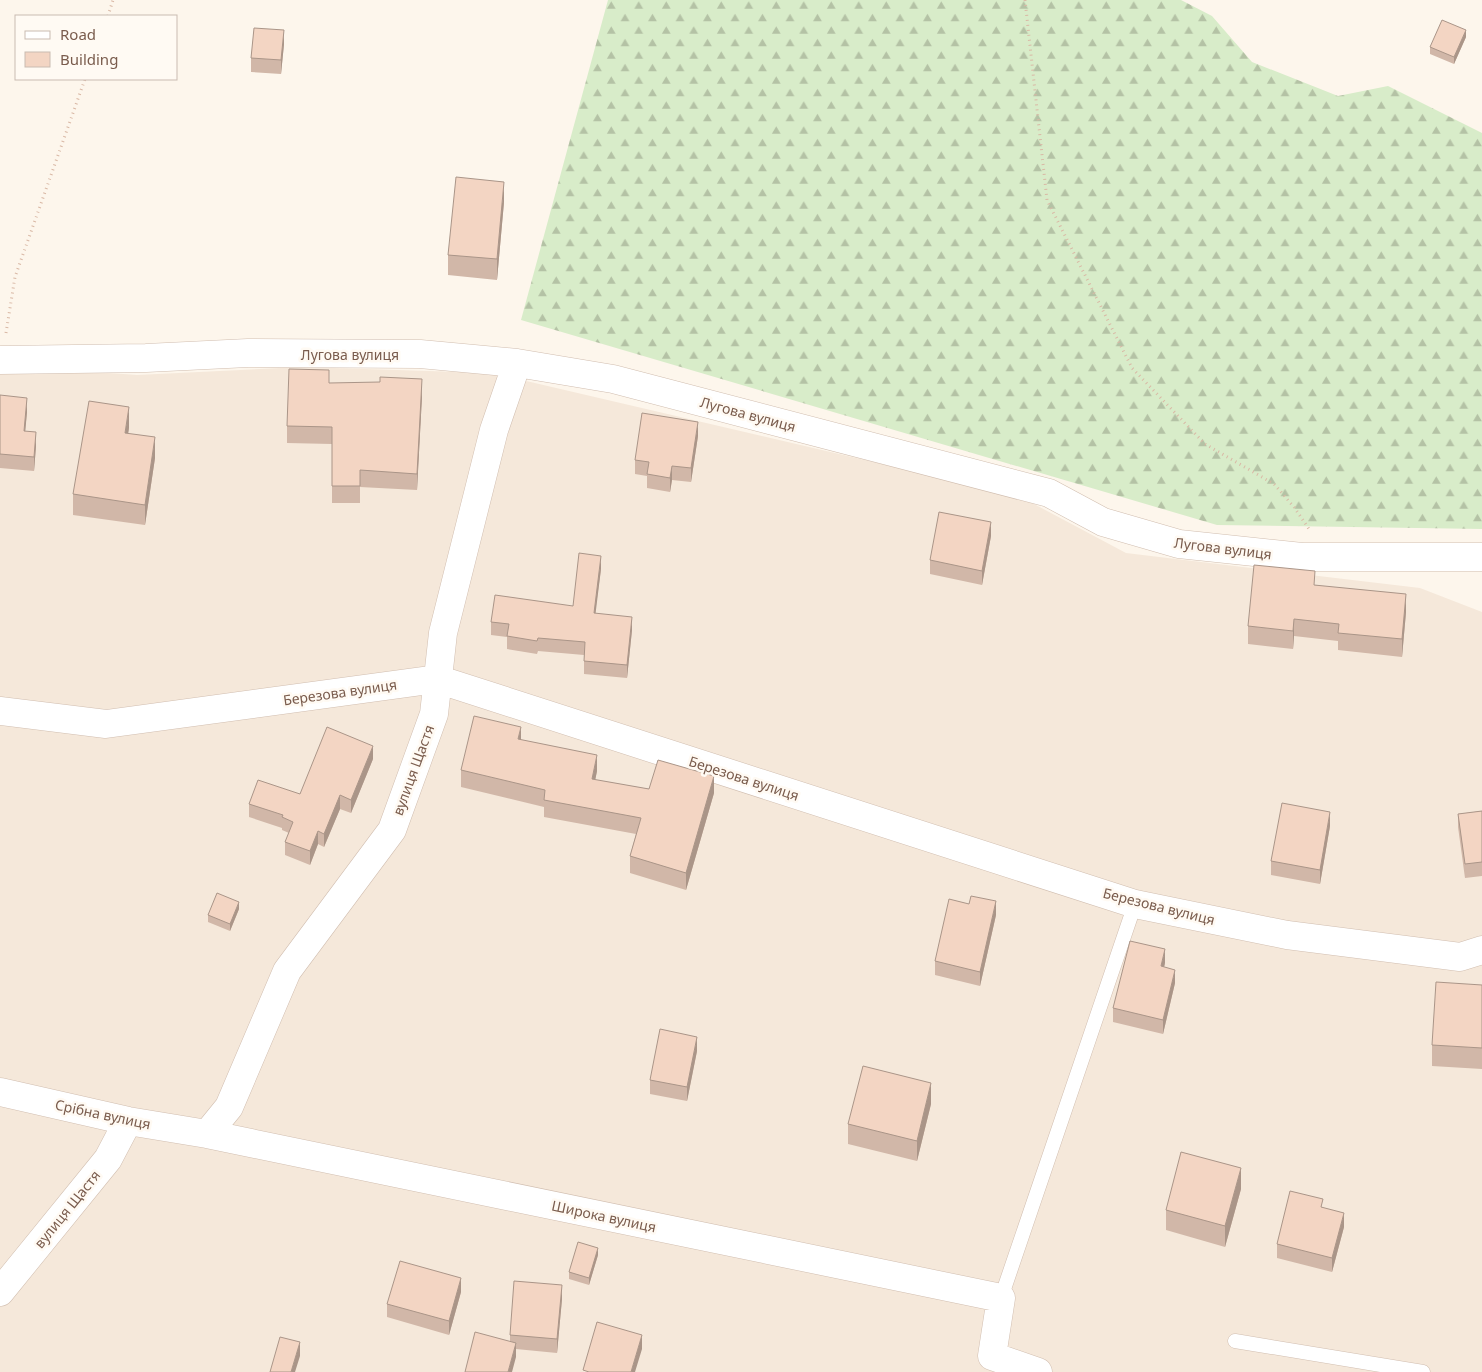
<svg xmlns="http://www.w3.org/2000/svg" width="1482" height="1372" font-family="'Noto Sans',sans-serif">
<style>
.residential{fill:#f5e8da}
.forest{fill:url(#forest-firs)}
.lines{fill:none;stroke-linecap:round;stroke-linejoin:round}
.service-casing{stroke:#d1beb0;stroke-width:15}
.minor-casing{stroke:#d1beb0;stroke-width:29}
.path{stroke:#d9b8a5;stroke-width:3;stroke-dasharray:1 4;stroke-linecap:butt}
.service{stroke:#fff;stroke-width:14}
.minor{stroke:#fff;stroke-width:28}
.wall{fill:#d1b7a8}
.shaded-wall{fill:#aa9588}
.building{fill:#f3d5c3;stroke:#aa9588}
.labels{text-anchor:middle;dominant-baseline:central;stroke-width:5;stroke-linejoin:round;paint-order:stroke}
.street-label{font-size:14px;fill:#7a5c4d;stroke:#fffaf3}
</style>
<defs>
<pattern id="forest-firs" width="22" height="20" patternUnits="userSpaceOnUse" patternTransform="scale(1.25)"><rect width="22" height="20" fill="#d8ecc9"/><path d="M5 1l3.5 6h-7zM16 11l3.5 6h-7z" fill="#b4c2a5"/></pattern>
</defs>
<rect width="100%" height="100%" fill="#fdf6ec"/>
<!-- residential -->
<path class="residential" d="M 0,365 L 137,375 L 302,367 L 492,373 L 1019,496 L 1126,553 L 1420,588 L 1482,612 L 1482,1372 L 0,1372 Z"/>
<!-- forest -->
<path class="forest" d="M 608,0 L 1181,0 L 1212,16 L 1252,62 L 1338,96 L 1388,86 L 1482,133 L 1482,529 L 1217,525 L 521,320 Z"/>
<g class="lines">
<!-- service casing -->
<g class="service-casing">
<path id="service" d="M 1001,1298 L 1135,904
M 1235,1341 L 1423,1372"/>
</g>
<!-- minor casing -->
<g class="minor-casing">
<path id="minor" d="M 0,360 L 146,358 L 248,353 L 420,354 L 517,363 L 613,379 L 1049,493 L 1103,522 L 1179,544 L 1302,557 L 1482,557
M 0,711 L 106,724 L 437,679 L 1135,904 L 1287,935 L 1460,957 L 1482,950
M 0,1092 L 128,1121 L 207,1134 L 1001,1298 L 992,1356 L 1038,1372
M 207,1134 L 229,1107 L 287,971 L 392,830 L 434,714 L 443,633 L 494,430 L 517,363
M 0,1292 L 108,1159 L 128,1121"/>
</g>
<!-- path -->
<path class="path" d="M 1025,0 L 1047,200 L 1132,368 L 1205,444 L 1274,484 L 1294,507 L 1309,529
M 108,16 L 113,0
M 6,333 L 15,277 L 85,79"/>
<!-- service -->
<use href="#service" class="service"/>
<!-- minor -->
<use href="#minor" class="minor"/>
</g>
<!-- wall -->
<path class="wall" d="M 1466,37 L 1454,64 L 1430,54 L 1430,47 Z
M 284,44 L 281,74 L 251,72 L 251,58 Z
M 504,202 L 497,280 L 448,275 L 448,255 Z
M 329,383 L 422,396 L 417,490 L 360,487 L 360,503 L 332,503 L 332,444 L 287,443 L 287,426 Z
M 0,395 L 27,412 L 25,431 L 36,446 L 34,471 L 0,468 Z
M 129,428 L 128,433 L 155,458 L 145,525 L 73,515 L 73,494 Z
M 698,436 L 691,482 L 672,480 L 670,492 L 647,488 L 647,476 L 635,474 L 635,460 Z
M 991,536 L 982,585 L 930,574 L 930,560 Z
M 601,569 L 595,613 L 632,630 L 627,678 L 584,674 L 584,655 L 538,651 L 537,654 L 507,649 L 507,637 L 491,635 L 491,622 L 573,606 Z
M 1315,585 L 1406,612 L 1402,657 L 1338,650 L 1338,641 L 1294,636 L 1293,649 L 1248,644 L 1248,626 Z
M 521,740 L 597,771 L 595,780 L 649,789 L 714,793 L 686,890 L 630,873 L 630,856 L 636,834 L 544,817 L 544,807 L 461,787 L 461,770 Z
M 373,759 L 351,813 L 340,809 L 324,847 L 318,844 L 310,865 L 285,855 L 285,842 L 289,833 L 282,830 L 282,828 L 249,817 L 249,804 L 300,794 Z
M 1482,811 L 1482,876 L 1465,878 L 1458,827 L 1458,814 Z
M 1330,826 L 1320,884 L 1271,875 L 1271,861 Z
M 239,909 L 230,931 L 208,922 L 208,915 Z
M 996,915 L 980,986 L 935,975 L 935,961 Z
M 1165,963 L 1164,967 L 1175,983 L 1163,1034 L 1113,1022 L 1113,1008 Z
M 1482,985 L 1482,1069 L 1432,1066 L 1432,1045 Z
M 697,1051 L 687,1101 L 650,1094 L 650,1080 Z
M 931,1104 L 917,1161 L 848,1144 L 848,1124 Z
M 1241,1189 L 1225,1247 L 1166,1230 L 1166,1210 Z
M 1344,1227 L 1332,1272 L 1277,1258 L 1277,1244 Z
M 598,1255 L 589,1285 L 569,1279 L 569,1272 Z
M 461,1292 L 449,1335 L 387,1317 L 387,1304 Z
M 562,1299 L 557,1353 L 516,1349 L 516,1357 L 510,1341 L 510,1335 Z"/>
<!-- shaded-wall -->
<path class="shaded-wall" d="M 284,30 L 284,44 L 281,74 L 281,60 Z
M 1466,30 L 1466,37 L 1454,64 L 1454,57 Z
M 504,182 L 504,202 L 497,280 L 497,259 Z
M 422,379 L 422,396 L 417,490 L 417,474 Z
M 27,398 L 27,412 L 24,445 L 24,431 Z
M 129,407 L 129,428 L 125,454 L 125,433 Z
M 698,422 L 698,436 L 691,482 L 691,468 Z
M 36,432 L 36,446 L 34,471 L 34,457 Z
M 155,437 L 155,458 L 145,525 L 145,505 Z
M 672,466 L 672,480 L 670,492 L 670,478 Z
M 991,522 L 991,536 L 982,585 L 982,571 Z
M 601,556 L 601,569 L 594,626 L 594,613 Z
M 1406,594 L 1406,612 L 1402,657 L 1402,639 Z
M 632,617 L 632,630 L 627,678 L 627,665 Z
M 1294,619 L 1294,636 L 1293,649 L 1293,631 Z
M 521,727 L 521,744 L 518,739 Z
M 373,746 L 373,759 L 351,813 L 351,800 Z
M 597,755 L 597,771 L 592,796 L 592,779 Z
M 714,776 L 714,793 L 686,890 L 686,873 Z
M 340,795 L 340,809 L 324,847 L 324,834 Z
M 1330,812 L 1330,826 L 1320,884 L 1320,870 Z
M 318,831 L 318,844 L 310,865 L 310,851 Z
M 996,901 L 996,915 L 980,986 L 980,972 Z
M 239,902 L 239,909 L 230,931 L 230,924 Z
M 1165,949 L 1165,963 L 1161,980 L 1161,966 Z
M 1175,970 L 1175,983 L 1163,1034 L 1163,1020 Z
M 697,1037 L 697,1051 L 687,1101 L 687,1087 Z
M 931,1083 L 931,1104 L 917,1161 L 917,1141 Z
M 1241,1168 L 1241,1189 L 1225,1247 L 1225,1226 Z
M 1344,1213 L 1344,1227 L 1332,1272 L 1332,1258 Z
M 598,1248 L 598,1255 L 589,1285 L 589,1278 Z
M 461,1278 L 461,1292 L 449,1335 L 449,1321 Z
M 562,1285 L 562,1299 L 557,1353 L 557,1339 Z
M 642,1335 L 642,1349 L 635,1372 L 631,1372 Z
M 300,1342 L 300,1356 L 295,1372 L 291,1372 Z
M 516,1343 L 516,1357 L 512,1372 L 508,1372 Z"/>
<!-- building -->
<path class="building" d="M 1442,20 L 1466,30 L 1454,57 L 1430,47 Z
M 254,28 L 284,30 L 281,60 L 251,58 Z
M 456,177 L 504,182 L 497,259 L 448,255 Z
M 289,369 L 329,370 L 329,383 L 380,382 L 380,377 L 422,379 L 417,474 L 360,470 L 360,486 L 332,486 L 332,427 L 287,426 Z
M 0,395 L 27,398 L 24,431 L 36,432 L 34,457 L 0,454 Z
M 89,401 L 129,407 L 125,433 L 155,437 L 145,505 L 73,494 Z
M 642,413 L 698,422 L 691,468 L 672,466 L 670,478 L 647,474 L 649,462 L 635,460 Z
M 939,512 L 991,522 L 982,571 L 930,560 Z
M 579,553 L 601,556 L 594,613 L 632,617 L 627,665 L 584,661 L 585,642 L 538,638 L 537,641 L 507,636 L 509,624 L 491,622 L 495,595 L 573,606 Z
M 1254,565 L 1315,571 L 1314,585 L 1406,594 L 1402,639 L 1338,633 L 1339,624 L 1294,619 L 1293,631 L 1248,626 Z
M 474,716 L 521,727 L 518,739 L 597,755 L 592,779 L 649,789 L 658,760 L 714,776 L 686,873 L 630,856 L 641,818 L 544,800 L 545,790 L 461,770 Z
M 327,727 L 373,746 L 351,800 L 340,795 L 324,834 L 318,831 L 310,851 L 285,842 L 293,822 L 282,817 L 283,815 L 249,804 L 258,780 L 300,794 Z
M 1282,803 L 1330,812 L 1320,870 L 1271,861 Z
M 1482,811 L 1482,862 L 1465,864 L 1458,814 Z
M 217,893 L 239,902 L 230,924 L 208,915 Z
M 971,896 L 996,901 L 980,972 L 935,961 L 949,899 L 969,904 Z
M 1130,941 L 1165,949 L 1161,966 L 1175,970 L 1163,1020 L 1113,1008 Z
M 1436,982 L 1482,985 L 1482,1048 L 1432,1045 Z
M 660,1029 L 697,1037 L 687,1087 L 650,1080 Z
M 863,1066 L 931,1083 L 917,1141 L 848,1124 Z
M 1181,1152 L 1241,1168 L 1225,1226 L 1166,1210 Z
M 1290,1191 L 1323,1199 L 1321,1207 L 1344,1213 L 1332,1258 L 1277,1244 Z
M 578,1242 L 598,1248 L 589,1278 L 569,1272 Z
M 400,1261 L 461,1278 L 449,1321 L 387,1304 Z
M 514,1281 L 562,1285 L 557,1339 L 510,1335 Z
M 597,1322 L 642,1335 L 631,1372 L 589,1372 L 583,1370 Z
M 475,1332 L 516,1343 L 508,1372 L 465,1372 Z
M 280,1337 L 300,1342 L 291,1372 L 270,1372 Z"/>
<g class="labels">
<!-- street labels -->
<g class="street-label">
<text x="350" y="354">Лугова вулиця</text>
<text transform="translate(748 414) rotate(15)">Лугова вулиця</text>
<text transform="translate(1223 548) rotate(7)">Лугова вулиця</text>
<text transform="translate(340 692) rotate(-8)">Березова вулиця</text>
<text transform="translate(413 770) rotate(-70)">вулиця Щастя</text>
<text transform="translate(744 778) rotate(18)">Березова вулиця</text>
<text transform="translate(1159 906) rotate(14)">Березова вулиця</text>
<text transform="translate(103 1114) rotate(12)">Срібна вулиця</text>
<text transform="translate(67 1209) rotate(-51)">вулиця Щастя</text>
<text transform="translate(604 1216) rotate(12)">Широка вулиця</text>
</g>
</g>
<!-- legend -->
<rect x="15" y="15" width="162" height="65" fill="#fffaf3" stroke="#cabbb1"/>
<rect x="25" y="31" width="25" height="8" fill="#ffffff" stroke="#cabbb1"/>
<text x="60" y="40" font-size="15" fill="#7a5c4d">Road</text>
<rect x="25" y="52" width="25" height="15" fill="#f3d5c3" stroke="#cabbb1"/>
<text x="60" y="65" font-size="15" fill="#7a5c4d">Building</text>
</svg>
